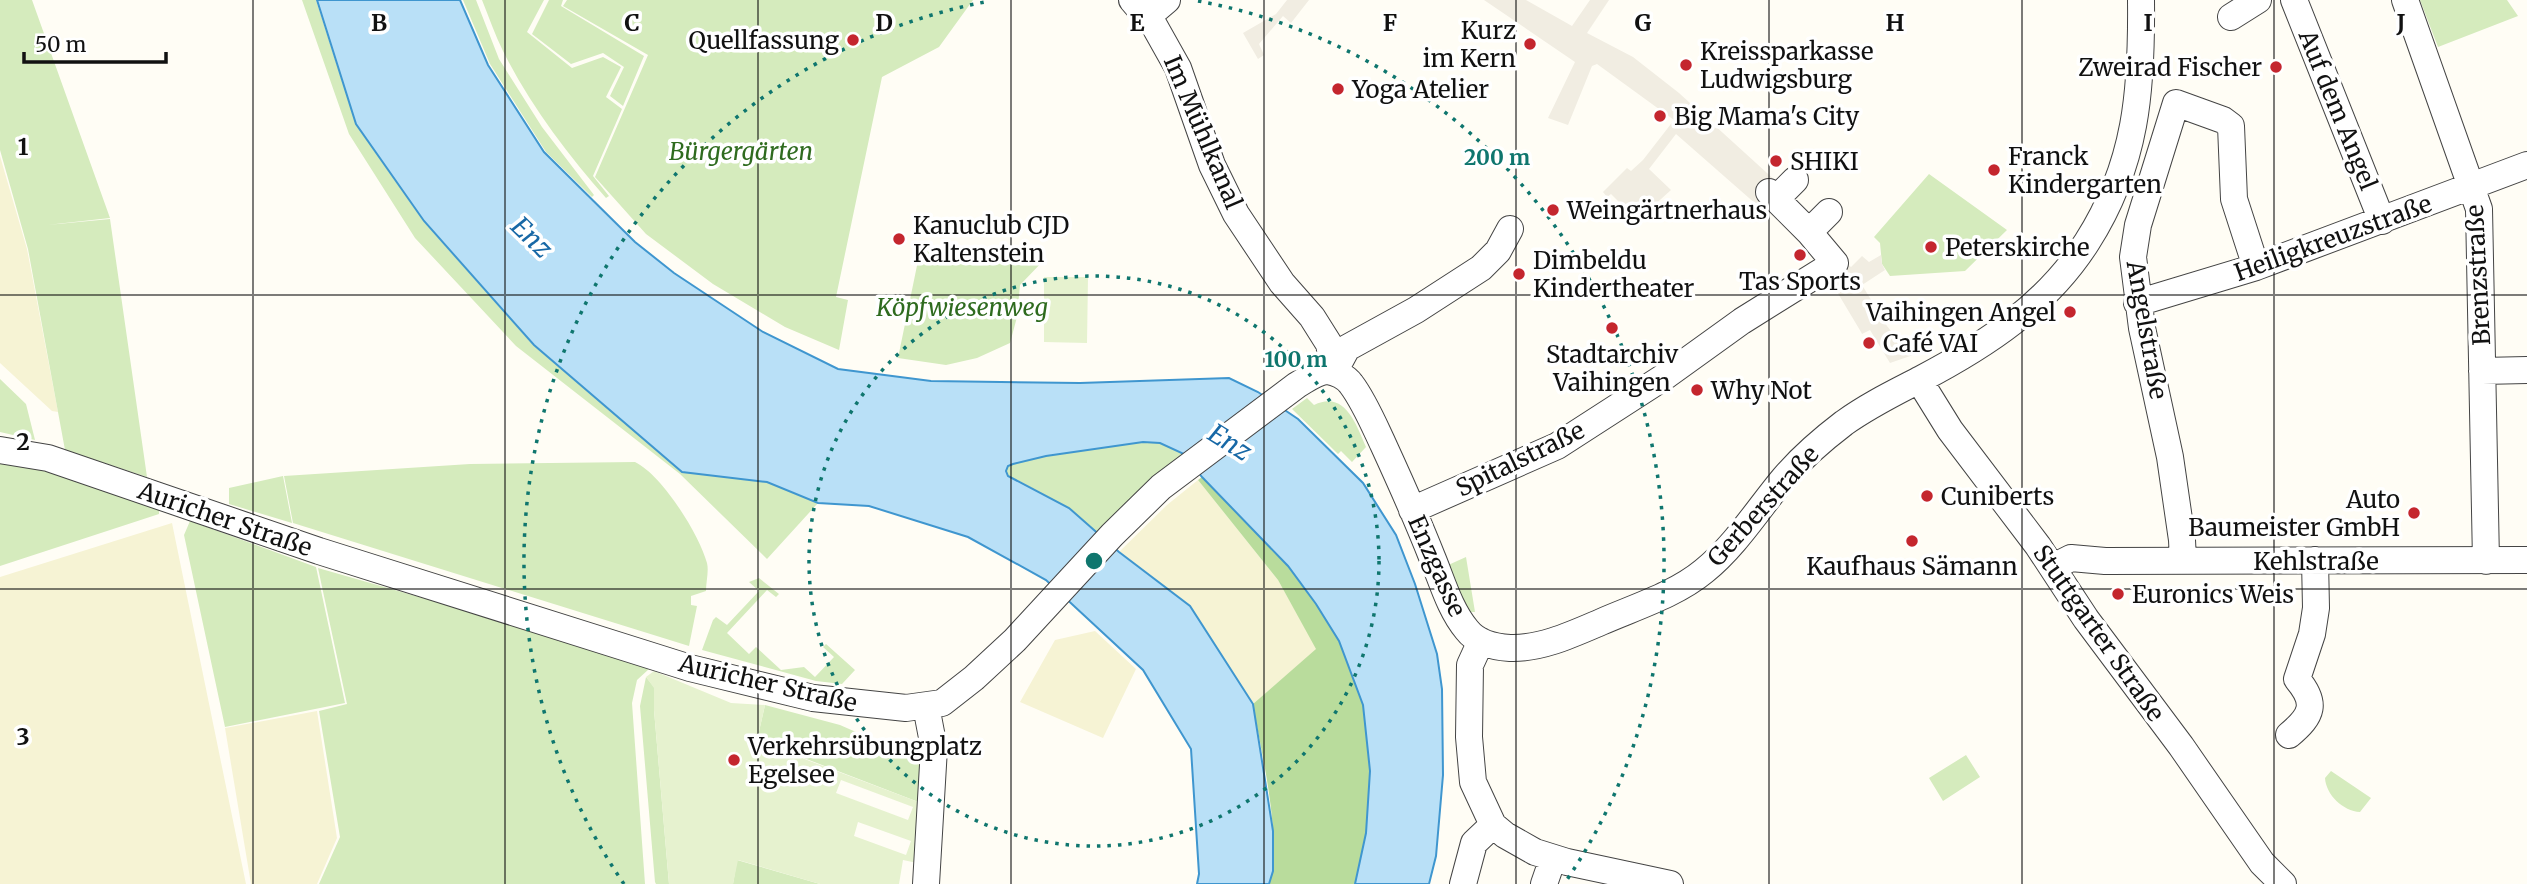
<svg xmlns="http://www.w3.org/2000/svg" width="2527" height="884" font-family="Merriweather,serif">
<style>
.farmland{fill:#f6f3d4}
.green{fill:#d5ebbd}
.forest{fill:#b9dc9c}
.pitch{fill:#e6f2cf;fill-rule:evenodd}
.plaza{fill:#f1ede2}
.water{fill:#b9e0f7;stroke:#3f96cf;stroke-width:2}
.lines{fill:none;stroke-linecap:round;stroke-linejoin:round}
.minor-casing{stroke:#444;stroke-width:28}
.minor{stroke:#fff;stroke-width:26}
.grid{fill:none;stroke:#111;stroke-width:2;stroke-opacity:0.55}
.ring{fill:none;stroke:#0f766e;stroke-width:3.5;stroke-dasharray:3.5 7}
.poi-dot{fill:#c4262e;stroke:#fff;stroke-width:2.5}
.labels{text-anchor:middle;dominant-baseline:central;stroke-width:7;stroke-linejoin:round;paint-order:stroke}
.poi-label{font-size:24px;fill:#111;stroke:#fff;text-anchor:start}
.street-label{font-size:24px;fill:#111;stroke:#fff}
.park-label{font-size:24px;font-style:italic;fill:#2f6b1f;stroke:#fff}
.water-label{font-size:26px;font-style:italic;fill:#1768a6;stroke:#fff}
.grid-label{font-size:23px;text-anchor:middle;font-weight:bold;fill:#111;stroke:#fff;stroke-width:7;stroke-linejoin:round;paint-order:stroke}
.centre{fill:#0f766e;stroke:#fff;stroke-width:3.5}
.ring-label{font-size:21px;text-anchor:middle;font-weight:bold;fill:#0f766e;stroke:#fff;stroke-width:7;stroke-linejoin:round;paint-order:stroke}
</style>
<rect width="100%" height="100%" fill="#fffdf5"/>
<!-- farmland -->
<path class="farmland" d="M 0,156 L 27,249 L 58,412 L 52,411 L 0,363 Z
M 1198,480 L 1278,580 L 1317,649 L 1253,704 L 1190,606 L 1119,552 L 1167,505 Z
M 172,523 L 246,884 L 0,884 L 0,577 Z
M 1095,631 L 1136,669 L 1103,738 L 1020,702 L 1055,640 Z
M 317,711 L 337,838 L 317,884 L 251,884 L 225,728 Z"/>
<!-- green -->
<path class="green" d="M 0,0 L 32,0 L 110,218 L 47,225 L 110,219 L 147,477 L 65,450 L 28,249 L 0,150 Z
M 302,0 L 316,0 L 356,125 L 424,222 L 533,345 L 682,472 L 767,482 L 818,503 L 767,559 L 680,474 L 516,346 L 415,238 L 349,134 Z
M 463,0 L 476,0 L 499,59 L 542,127 L 594,195 L 592,197 L 546,152 L 490,64 Z
M 482,0 L 544,0 L 527,32 L 572,68 L 603,57 L 621,67 L 606,97 L 622,109 L 593,176 L 609,196 L 606,198 C 567,154 529,103 503,51 C 495,35 489,17 482,0 Z
M 549,0 L 563,0 L 561,6 L 644,56 L 623,106 L 610,96 L 624,67 L 603,53 L 571,64 L 532,34 Z
M 567,0 L 973,0 L 939,47 L 882,77 L 836,297 L 848,300 L 839,350 L 785,327 L 713,284 L 646,234 L 595,177 L 648,55 L 563,6 Z
M 2420,0 L 2507,0 L 2518,16 L 2438,47 Z
M 1929,174 L 2007,230 L 1965,271 L 1890,276 L 1882,264 L 1880,243 L 1874,237 Z
M 920,251 L 1046,258 L 1020,285 L 1017,317 L 1010,343 L 977,358 L 946,365 L 898,358 Z
M 0,379 L 26,404 L 35,440 L 0,432 Z
M 1307,398 L 1314,405 C 1345,390 1356,424 1366,447 L 1352,462 L 1341,451 L 1338,454 L 1292,409 Z
M 1143,442 L 1160,443 L 1184,454 L 1096,532 L 1069,508 L 1008,475 L 1006,471 L 1008,466 L 1013,464 L 1046,456 Z
M 0,462 L 51,471 L 159,510 L 159,514 L 0,566 Z
M 635,462 C 662,475 699,534 707,563 C 709,571 706,582 706,591 L 691,596 L 691,605 L 697,606 L 689,646 L 293,523 L 284,476 L 470,464 Z
M 283,476 L 292,523 L 229,504 L 229,488 Z
M 190,521 L 316,567 L 345,703 L 225,727 L 184,535 Z
M 1466,557 L 1475,612 L 1471,612 L 1465,608 L 1446,566 Z
M 318,568 L 531,629 L 649,669 L 637,680 L 632,703 L 645,884 L 319,884 L 340,837 L 319,711 L 347,704 Z
M 759,578 L 779,594 L 776,597 L 767,590 L 727,633 L 749,654 L 756,647 L 781,670 L 804,667 L 815,677 L 834,657 L 823,647 L 826,644 L 855,670 L 842,684 L 816,681 L 702,650 L 713,620 L 716,617 L 727,625 L 759,591 L 749,582 Z
M 646,677 L 654,687 L 654,710 L 669,884 L 656,884 L 655,882 L 640,706 Z
M 765,705 L 840,725 L 922,761 L 921,803 L 757,740 Z
M 1966,755 L 1980,777 L 1943,801 L 1929,778 Z
M 2331,771 L 2371,798 L 2360,812 C 2343,811 2326,795 2325,778 Z
M 737,860 L 820,884 L 733,884 Z"/>
<!-- forest -->
<path class="forest" d="M 1202,477 L 1288,565 L 1316,604 L 1339,641 L 1363,705 L 1370,771 L 1366,833 L 1355,884 L 1269,884 C 1283,839 1261,752 1253,704 L 1316,649 L 1278,580 L 1198,480 Z"/>
<!-- pitch -->
<path class="pitch" d="M 1044,277 L 1088,277 L 1087,343 L 1044,342 Z
M 654,671 L 731,703 L 765,705 L 757,741 L 921,803 L 917,863 L 903,860 L 899,884 L 820,884 L 738,860 L 733,884 L 669,884 L 654,710 L 654,688 L 646,677 ZM 841,780 L 913,807 L 908,820 L 836,793 ZM 858,822 L 911,841 L 906,855 L 854,836 Z"/>
<!-- plaza -->
<path class="plaza" d="M 1287,0 L 1309,0 L 1291,23 L 1283,16 L 1259,44 L 1264,55 L 1258,59 L 1243,33 L 1276,14 Z
M 1484,0 L 1526,0 L 1572,26 L 1590,0 L 1609,0 L 1587,33 L 1633,57 L 1679,93 L 1778,183 L 1757,205 L 1676,134 L 1649,169 L 1671,190 L 1650,209 L 1643,208 L 1642,214 L 1636,219 L 1611,194 L 1607,197 L 1603,192 L 1627,168 L 1631,171 L 1643,160 L 1674,120 L 1597,64 L 1592,66 L 1568,125 L 1548,118 L 1575,62 Z
M 1881,255 L 1882,264 L 1885,270 L 1862,285 L 1887,326 L 1907,351 L 1916,354 L 1890,363 L 1870,330 L 1862,334 L 1861,332 L 1824,270 L 1841,259 L 1851,267 L 1862,256 L 1869,262 Z"/>
<!-- water -->
<path class="water" d="M 317,0 L 460,0 L 488,65 L 544,152 L 635,242 L 674,273 L 763,332 L 838,369 L 931,381 L 1080,383 L 1229,378 L 1258,392 L 1298,419 L 1363,483 L 1396,535 L 1415,584 L 1437,654 L 1442,689 L 1443,775 L 1436,856 L 1429,884 L 1355,884 L 1366,833 L 1370,771 L 1363,705 L 1339,641 L 1316,604 L 1288,566 L 1202,477 L 1184,454 L 1160,443 L 1143,442 L 1046,456 L 1013,464 L 1008,466 L 1006,471 L 1008,476 L 1069,508 L 1119,552 L 1190,606 L 1253,704 L 1273,831 L 1273,871 L 1269,884 L 1197,884 L 1199,874 L 1191,749 L 1143,670 L 1046,580 L 968,537 L 869,506 L 818,503 L 767,482 L 682,472 L 534,345 L 424,221 L 356,124 Z"/>
<g class="lines">
<!-- minor casing -->
<g class="minor-casing">
<path id="minor" d="M 1132,0 L 1155,27 L 1178,68 L 1212,165 L 1236,214 L 1282,283 L 1312,317 L 1329,344 L 1334,372
M 2294,0 L 2382,221
M 2405,0 L 2479,209 L 2486,561
M 1147,17 L 1167,0
M 2231,17 L 2258,0
M 1776,199 L 1795,180
M 1809,232 L 1829,212
M 2137,303 L 2256,267 L 2527,165
M 2482,371 L 2527,370
M 1334,372 L 1347,348 L 1416,310 L 1481,268 L 1498,251 L 1510,229
M 1919,380 L 1950,430 L 2038,546 L 2086,619 L 2181,746 L 2262,863 L 2283,884
M 0,450 L 48,458 L 319,551 L 690,668 L 813,698 L 906,708 L 942,703 L 974,678 L 1015,640 L 1112,535 L 1161,487 L 1297,385 C 1306,380 1317,371 1328,371 C 1336,372 1346,377 1351,384 C 1364,401 1374,425 1383,444 C 1400,481 1417,519 1432,557 C 1442,581 1450,610 1467,630 C 1477,643 1494,647 1510,648 C 1541,649 1573,634 1601,622 C 1635,607 1675,595 1704,571 C 1736,545 1758,509 1784,478 C 1802,457 1823,439 1844,423 C 1869,405 1894,393 1921,379 C 1986,345 2047,305 2087,242 C 2137,164 2142,89 2141,0
M 1412,510 L 1557,446 L 1667,375 L 1742,321 L 1835,263 L 1809,232 L 1769,192
M 2183,561 L 2182,540 L 2170,457 L 2142,328 L 2133,257 L 2138,225 L 2176,103 L 2223,120 L 2231,126 L 2234,199 L 2256,267
M 2053,567 L 2071,558 L 2105,561 L 2527,560
M 1481,641 L 1470,665 L 1469,737 L 1473,782 L 1493,825 L 1505,835 L 1535,852 L 1567,862 L 1670,884
M 926,706 L 934,748 L 926,884
M 2289,735 C 2313,715 2317,703 2297,679 L 2312,634 L 2316,608 L 2315,560
M 1463,884 L 1474,843 L 1493,825
M 1544,884 L 1553,858"/>
</g>
<!-- minor -->
<use href="#minor" class="minor"/>
</g>
<!-- grid -->
<path class="grid" d="M 253,0 L 253,884M 505,0 L 505,884M 758,0 L 758,884M 1011,0 L 1011,884M 1264,0 L 1264,884M 1516,0 L 1516,884M 1769,0 L 1769,884M 2022,0 L 2022,884M 2274,0 L 2274,884M 0,295 L 2527,295M 0,589 L 2527,589"/>
<!-- distance rings -->
<g class="ring">
<circle cx="1094" cy="561" r="285"/>
<path d="M624 884A570 570 0 0 1 990 1M1198 1A570 570 0 0 1 1564 884"/>
</g>
<!-- markers -->
<g class="poi-dot">
<circle cx="853" cy="40" r="7"/>
<circle cx="1530" cy="44" r="7"/>
<circle cx="1686" cy="65" r="7"/>
<circle cx="2276" cy="67" r="7"/>
<circle cx="1338" cy="89" r="7"/>
<circle cx="1660" cy="116" r="7"/>
<circle cx="1776" cy="161" r="7"/>
<circle cx="1994" cy="170" r="7"/>
<circle cx="1553" cy="210" r="7"/>
<circle cx="899" cy="239" r="7"/>
<circle cx="1931" cy="247" r="7"/>
<circle cx="1800" cy="255" r="7"/>
<circle cx="1519" cy="274" r="7"/>
<circle cx="2070" cy="312" r="7"/>
<circle cx="1612" cy="328" r="7"/>
<circle cx="1869" cy="343" r="7"/>
<circle cx="1697" cy="390" r="7"/>
<circle cx="1927" cy="496" r="7"/>
<circle cx="2414" cy="513" r="7"/>
<circle cx="1912" cy="541" r="7"/>
<circle cx="2118" cy="594" r="7"/>
<circle cx="734" cy="760" r="7"/>
</g>
<g class="labels">
<!-- poi labels -->
<g class="poi-label">
<text x="1516" y="30" text-anchor="end">Kurz<tspan x="1516" dy="28">im Kern</tspan></text>
<text x="839" y="40" text-anchor="end">Quellfassung</text>
<text x="1700" y="51">Kreissparkasse<tspan x="1700" dy="28">Ludwigsburg</tspan></text>
<text x="2262" y="67" text-anchor="end">Zweirad Fischer</text>
<text x="1352" y="89">Yoga Atelier</text>
<text x="1674" y="116">Big Mama's City</text>
<text x="2008" y="156">Franck<tspan x="2008" dy="28">Kindergarten</tspan></text>
<text x="1790" y="161">SHIKI</text>
<text x="1567" y="210">Weingärtnerhaus</text>
<text x="913" y="225">Kanuclub CJD<tspan x="913" dy="28">Kaltenstein</tspan></text>
<text x="1945" y="247">Peterskirche</text>
<text x="1533" y="260">Dimbeldu<tspan x="1533" dy="28">Kindertheater</tspan></text>
<text x="1800" y="281" text-anchor="middle">Tas Sports</text>
<text x="2056" y="312" text-anchor="end">Vaihingen Angel</text>
<text x="1883" y="343">Café VAI</text>
<text x="1612" y="354" text-anchor="middle">Stadtarchiv<tspan x="1612" dy="28">Vaihingen</tspan></text>
<text x="1711" y="390">Why Not</text>
<text x="1941" y="496">Cuniberts</text>
<text x="2400" y="499" text-anchor="end">Auto<tspan x="2400" dy="28">Baumeister GmbH</tspan></text>
<text x="1912" y="566" text-anchor="middle">Kaufhaus Sämann</text>
<text x="2132" y="594">Euronics Weis</text>
<text x="748" y="746">Verkehrsübungplatz<tspan x="748" dy="28">Egelsee</tspan></text>
</g>
<!-- street labels -->
<g class="street-label">
<text transform="translate(2338 110) rotate(68)">Auf dem Angel</text>
<text transform="translate(1203 132) rotate(67)">Im Mühlkanal</text>
<text transform="translate(2333 238) rotate(-20)">Heiligkreuzstraße</text>
<text transform="translate(2478 275) rotate(-93)">Brenzstraße</text>
<text transform="translate(2147 330) rotate(80)">Angelstraße</text>
<text transform="translate(1520 459) rotate(-26)">Spitalstraße</text>
<text transform="translate(1763 506) rotate(-48)">Gerberstraße</text>
<text transform="translate(225 519) rotate(19)">Auricher Straße</text>
<text x="2316" y="561">Kehlstraße</text>
<text transform="translate(1437 566) rotate(66)">Enzgasse</text>
<text transform="translate(2099 633) rotate(55)">Stuttgarter Straße</text>
<text transform="translate(768 683) rotate(13)">Auricher Straße</text>
</g>
<!-- park labels -->
<g class="park-label">
<text x="741" y="151">Bürgergärten</text>
<text x="962" y="307">Köpfwiesenweg</text>
</g>
<!-- water labels -->
<g class="water-label">
<text transform="translate(532 237) rotate(44)">Enz</text>
<text transform="translate(1230 442) rotate(32)">Enz</text>
</g>
</g>
<g class="grid-label">
<text x="379" y="31">B</text>
<text x="632" y="31">C</text>
<text x="884" y="31">D</text>
<text x="1137" y="31">E</text>
<text x="1390" y="31">F</text>
<text x="1643" y="31">G</text>
<text x="1895" y="31">H</text>
<text x="2148" y="31">I</text>
<text x="2401" y="31">J</text>
<text x="23" y="155">1</text>
<text x="23" y="450">2</text>
<text x="23" y="745">3</text>
</g>
<circle cx="1094" cy="561" r="10" class="centre"/>
<g class="ring-label">
<text x="1497" y="165">200 m</text>
<text x="1296" y="367">100 m</text>
</g>
<!-- scale -->
<path d="M24 52v10h142v-10" fill="none" stroke="#111111" stroke-width="3.5"/>
<text x="35" y="52" font-size="21" fill="#111111" stroke="#ffffff" stroke-width="5" paint-order="stroke">50 m</text>
</svg>
